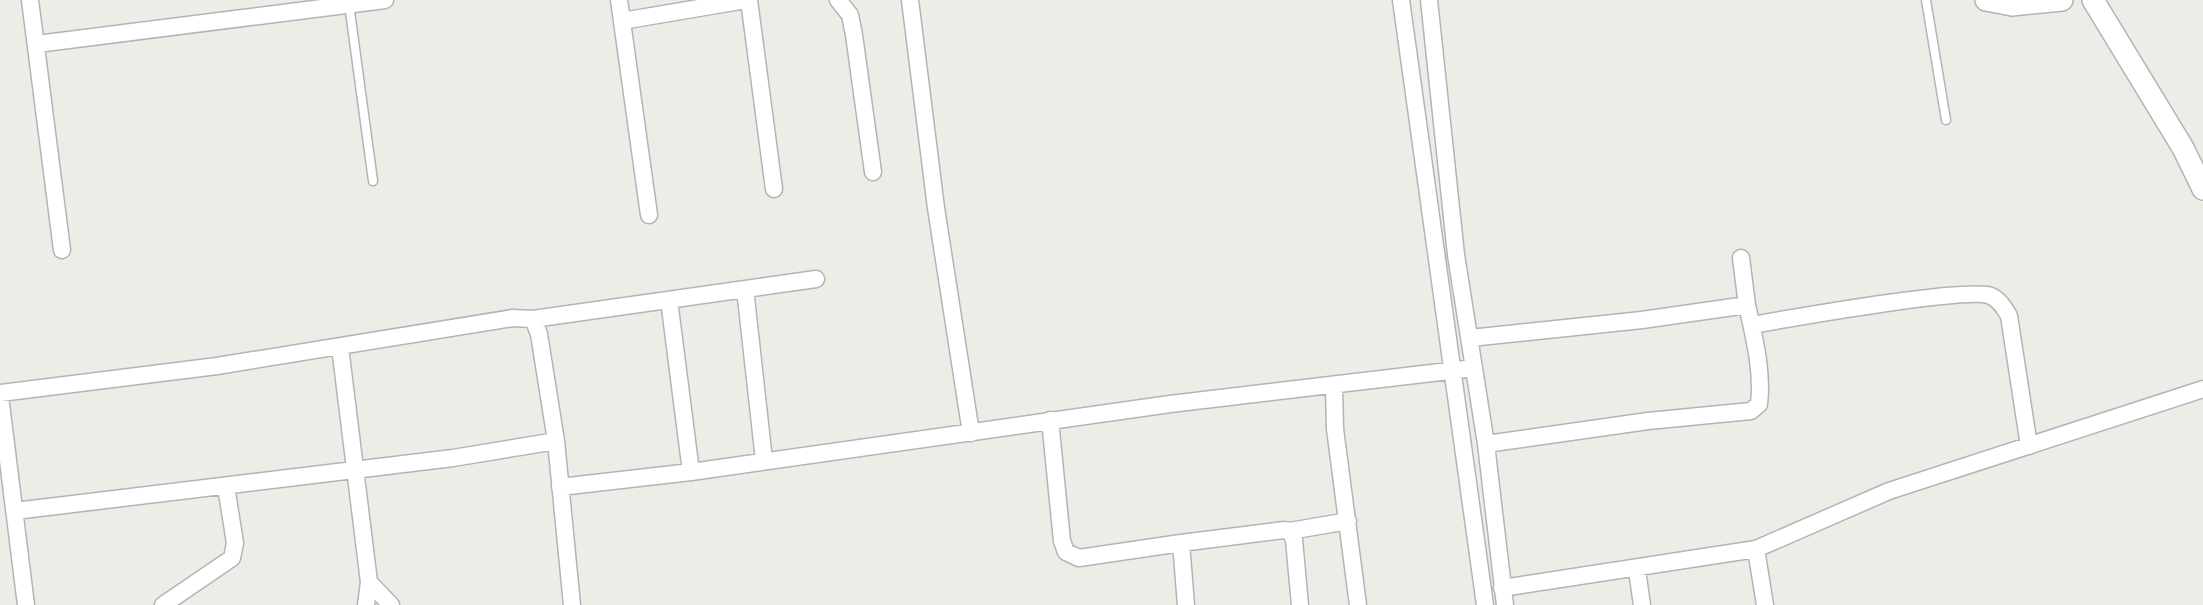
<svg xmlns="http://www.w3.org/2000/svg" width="2203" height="605" font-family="'Golos Text',sans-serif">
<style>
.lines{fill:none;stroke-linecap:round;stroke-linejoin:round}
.lane-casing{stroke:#b2b4b7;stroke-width:11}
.street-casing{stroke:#b2b4b7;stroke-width:19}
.secondary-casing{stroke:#b1b4b7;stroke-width:24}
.lane{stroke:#fff;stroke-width:8}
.street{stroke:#fff;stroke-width:16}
.secondary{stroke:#fff;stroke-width:21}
</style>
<rect width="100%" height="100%" fill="#eeece7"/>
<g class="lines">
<!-- lane casing -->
<g class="lane-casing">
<path id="lane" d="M 1926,0 L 1946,120
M 349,4 L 373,181"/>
</g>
<!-- street casing -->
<g class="street-casing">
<path id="street" d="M 30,0 L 62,250
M 619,0 L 649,215
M 749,0 L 774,189
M 838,0 L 850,15 L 854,35 L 873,172
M 910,0 L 936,208 L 971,433
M 1401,0 L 1485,605
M 1429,0 L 1456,255 L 1486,444 L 1505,605
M 622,21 L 746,0
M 37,44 L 385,0
M 1741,258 L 1747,305
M 745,289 L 764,460
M 669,300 L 691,472
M 533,319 L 816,279
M 1752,325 C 1786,319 1970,286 1991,296 C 2000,300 2004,308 2009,316 L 2029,446
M 1470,338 L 1642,320 L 1747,305 C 1754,337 1763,371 1759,404 L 1751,411 L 1648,421 L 1486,444
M 340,347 L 369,582 L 366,605
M 1334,387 L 1335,429 L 1358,605
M 0,393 L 217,366 L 513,318 L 533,319 L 539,334 L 556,441 L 572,605
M 0,396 L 26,605
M 1050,420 L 1062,541 L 1066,552 L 1079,558 L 1181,543
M 560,487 L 691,472 L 1170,404 L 1474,368
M 15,511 L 453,458 L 556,441
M 1290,531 L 1348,521
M 1756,549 L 1765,605
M 1637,570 L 1642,605
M 369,582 L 391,605
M 1502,588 L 1756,549 L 1889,491 L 2203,389
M 163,605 L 232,558 L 235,543 L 226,486
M 1186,605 L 1181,543 L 1284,530 L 1290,531 L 1294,540 L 1300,605"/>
</g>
<!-- secondary casing -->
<g class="secondary-casing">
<path id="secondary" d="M 1986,0 L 2012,5 L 2062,0
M 2093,0 L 2183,148 L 2203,189"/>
</g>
<!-- lane -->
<use href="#lane" class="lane"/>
<!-- street -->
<use href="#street" class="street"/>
<!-- secondary -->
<use href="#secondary" class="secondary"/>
</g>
</svg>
